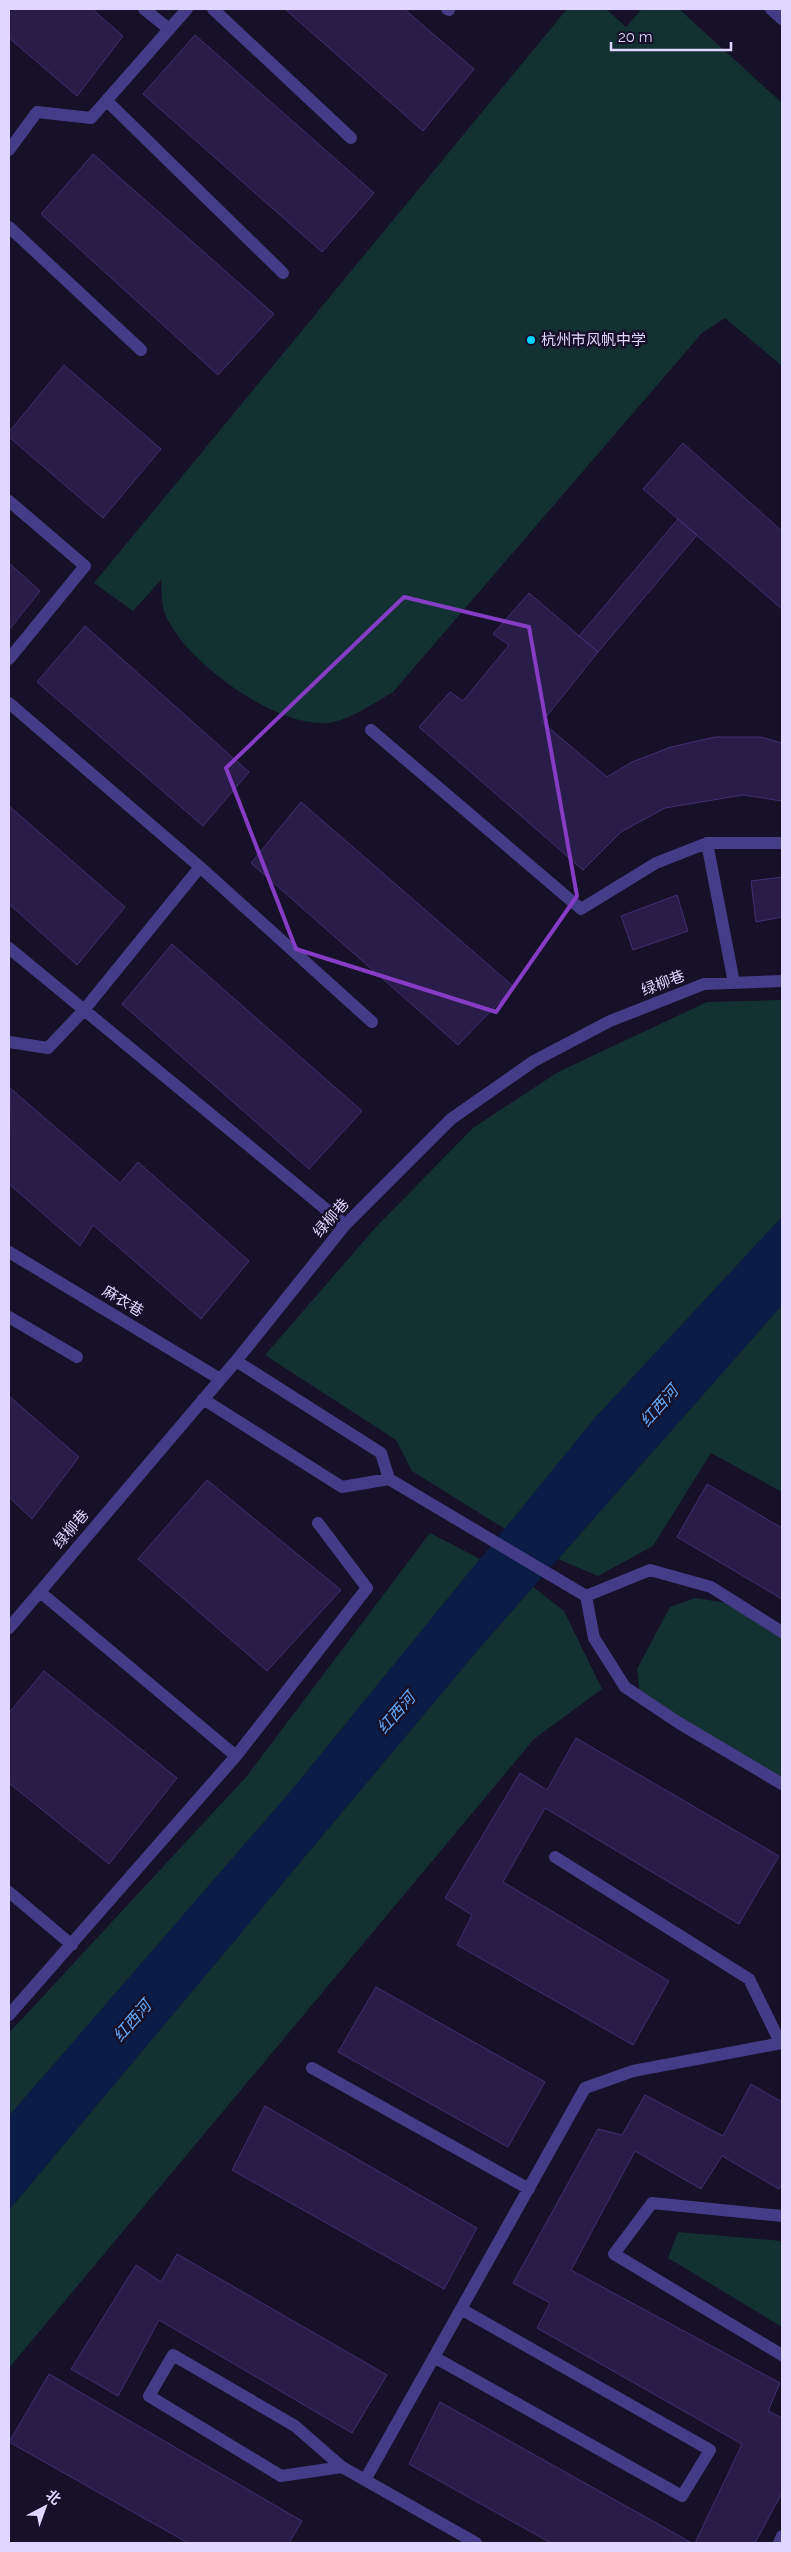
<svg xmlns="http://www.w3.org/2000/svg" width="791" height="2552" font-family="Raleway,'Noto Sans SC',sans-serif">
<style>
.green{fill:#133132}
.water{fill:#0b1c46}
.building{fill:#291c49;stroke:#422f74}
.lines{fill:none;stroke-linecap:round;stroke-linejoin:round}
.minor{stroke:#443c86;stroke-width:12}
.marked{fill:none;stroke:#853dc5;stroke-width:4;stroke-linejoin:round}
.poi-dot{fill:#05d1fd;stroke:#161028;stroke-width:2}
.labels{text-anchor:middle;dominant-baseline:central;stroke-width:5;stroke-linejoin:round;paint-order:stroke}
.poi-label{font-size:15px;fill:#dfd7ff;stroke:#161028;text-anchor:start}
.street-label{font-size:15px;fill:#dfd7ff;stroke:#161028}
.water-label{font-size:16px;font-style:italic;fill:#66acfd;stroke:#161028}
</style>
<rect width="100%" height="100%" fill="#161028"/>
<!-- green -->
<path class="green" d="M 567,9 L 606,9 L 626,27 L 642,9 L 679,9 L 782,103 L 782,366 L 725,318 L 702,333 L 393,692 C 376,702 348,721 328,723 C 276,728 184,661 165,614 C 161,604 162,590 161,580 L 133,611 L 94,583 Z
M 782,1000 L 782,1217 L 595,1418 L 505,1529 L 412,1471 L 396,1440 L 265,1355 L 376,1227 L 473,1128 L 558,1072 L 707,1002 Z
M 782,1305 L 782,1492 L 711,1453 L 653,1546 L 598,1576 L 558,1559 Z
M 430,1533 L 480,1559 L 291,1791 L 9,2116 L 9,2033 L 246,1777 Z
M 533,1587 L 564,1611 L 602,1689 L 534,1739 L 9,2368 L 9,2210 L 482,1645 Z
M 695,1598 L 740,1605 L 782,1632 L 782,1784 L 640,1698 L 637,1669 L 670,1607 Z
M 678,2232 L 782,2241 L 782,2327 L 668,2258 Z"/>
<!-- water -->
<path class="water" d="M 782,1217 L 782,1305 L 482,1645 L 9,2210 L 9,2116 L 291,1791 L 595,1418 Z"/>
<!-- building -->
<path class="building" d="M 9,9 L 92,9 L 123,36 L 77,96 L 9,38 Z
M 285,9 L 404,9 L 474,69 L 423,131 Z
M 195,35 L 374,193 L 322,252 L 143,94 Z
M 93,154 L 274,314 L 218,375 L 41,214 Z
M 64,365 L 161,449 L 103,518 L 9,437 L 9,432 Z
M 683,443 L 782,531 L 782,609 L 643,489 Z
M 678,519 L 697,535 L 598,652 L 579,636 Z
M 9,563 L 40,591 L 9,630 Z
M 529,593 L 598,652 L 542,722 L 607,777 L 632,762 L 671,747 L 715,737 L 761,737 L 782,743 L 782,801 L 743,795 L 665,808 L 621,832 L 583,870 L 419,727 L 450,692 L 463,701 L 509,645 L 493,634 Z
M 85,626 L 249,772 L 203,826 L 37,682 Z
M 301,802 L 514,987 L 458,1045 L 251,863 Z
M 9,806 L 125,907 L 77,965 L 9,904 Z
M 782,877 L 782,917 L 756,922 L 751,881 Z
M 677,895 L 688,931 L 633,950 L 621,916 Z
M 172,944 L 362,1111 L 309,1169 L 122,1004 Z
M 10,1088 L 120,1183 L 138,1162 L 249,1261 L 201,1319 L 93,1225 L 80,1246 L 9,1184 Z
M 9,1396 L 79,1457 L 32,1519 L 9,1497 Z
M 207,1480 L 341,1590 L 267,1671 L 138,1559 Z
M 707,1484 L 782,1528 L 782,1599 L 677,1537 Z
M 44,1671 L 177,1778 L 109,1864 L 9,1783 L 9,1713 Z
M 576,1738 L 779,1856 L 739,1924 L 545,1808 L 503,1882 L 669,1981 L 633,2045 L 457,1945 L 472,1915 L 445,1898 L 520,1773 L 547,1790 Z
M 376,1987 L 545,2082 L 508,2147 L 338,2052 Z
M 751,2084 L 782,2102 L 782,2184 L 779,2189 L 722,2156 L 701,2189 L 635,2151 L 571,2270 L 780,2383 L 768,2411 L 782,2418 L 782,2493 L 755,2543 L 695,2543 L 742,2444 L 537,2328 L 550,2303 L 513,2283 L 598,2129 L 622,2135 L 645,2095 L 723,2136 Z
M 265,2106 L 477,2228 L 444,2289 L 232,2170 Z
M 177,2254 L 387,2375 L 352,2433 L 159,2320 L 118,2396 L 71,2369 L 136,2265 L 161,2282 Z
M 49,2374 L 302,2521 L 289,2543 L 188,2543 L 9,2442 Z
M 440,2402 L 692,2543 L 551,2543 L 409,2464 Z"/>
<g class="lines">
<!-- minor -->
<path class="minor" d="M 144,9 L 169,29
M 213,9 L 351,138
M 447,9 L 449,10
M 771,9 L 782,19
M 107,101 L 283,273
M 9,150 L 37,112 L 91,118 L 187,9
M 9,227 L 141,350
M 9,501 L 85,566 L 9,659
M 9,703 L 200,867 L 372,1022
M 371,730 L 581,909 L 656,863 L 707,843 L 782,843
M 707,843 L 734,983
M 9,948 L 345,1225
M 9,1042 L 48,1048 L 84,1010 L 200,867
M 9,1252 L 220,1379
M 9,1317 L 77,1357
M 236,1361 L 381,1453 L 389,1479 L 586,1596 L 650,1570 L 711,1587 L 782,1632
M 203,1399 L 342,1487 L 389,1479
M 40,1592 L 236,1756
M 586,1596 L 594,1638 L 625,1687 L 679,1723 L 782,1784
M 9,1628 L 236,1361 L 345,1225 L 451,1119 L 534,1061 L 610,1021 L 704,984 L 782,981
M 555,1857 L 749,1979 L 780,2042
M 9,1892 L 72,1945
M 9,2015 L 236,1756 L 367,1588 L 318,1523
M 312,2068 L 529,2189
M 782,2216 L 652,2203 L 614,2254 L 782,2355
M 434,2357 L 682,2496 L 710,2450 L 461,2309
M 342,2467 L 295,2426 L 173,2355 L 149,2396 L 281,2476 L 342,2467 L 476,2543
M 365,2480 L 585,2088 L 633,2071 L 782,2043
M 779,2543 L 782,2536"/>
</g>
<!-- marked area -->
<path class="marked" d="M 404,597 L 529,627 L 577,896 L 496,1012 L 296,949 L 226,768 Z"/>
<!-- markers -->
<circle class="poi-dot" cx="531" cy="340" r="5"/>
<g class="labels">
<!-- poi labels -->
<g class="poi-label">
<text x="541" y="340">杭州市风帆中学</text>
</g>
<!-- street labels -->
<g class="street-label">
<text transform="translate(663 983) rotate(-21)">绿柳巷</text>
<text transform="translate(331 1218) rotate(-49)">绿柳巷</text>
<text transform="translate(123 1301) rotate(31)">麻衣巷</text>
<text transform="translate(71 1529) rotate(-50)">绿柳巷</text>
</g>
<!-- water labels -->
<g class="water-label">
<text transform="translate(659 1406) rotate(-49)">红西河</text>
<text transform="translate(396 1713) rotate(-49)">红西河</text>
<text transform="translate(132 2021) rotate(-49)">红西河</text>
</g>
</g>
<!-- border -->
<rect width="791" height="2552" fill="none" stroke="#dfd7ff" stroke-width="20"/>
<!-- north arrow -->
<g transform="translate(45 2507) rotate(41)" stroke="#161028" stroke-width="4" paint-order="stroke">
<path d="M0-4L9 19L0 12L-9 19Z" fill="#dfd7ff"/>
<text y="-8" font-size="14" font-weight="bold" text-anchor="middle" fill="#dfd7ff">北</text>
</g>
<!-- scale -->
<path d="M611 42v8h120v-8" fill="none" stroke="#dfd7ff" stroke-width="2.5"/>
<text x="618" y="42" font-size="15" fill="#dfd7ff" stroke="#161028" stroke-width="4" paint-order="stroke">20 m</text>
</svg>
